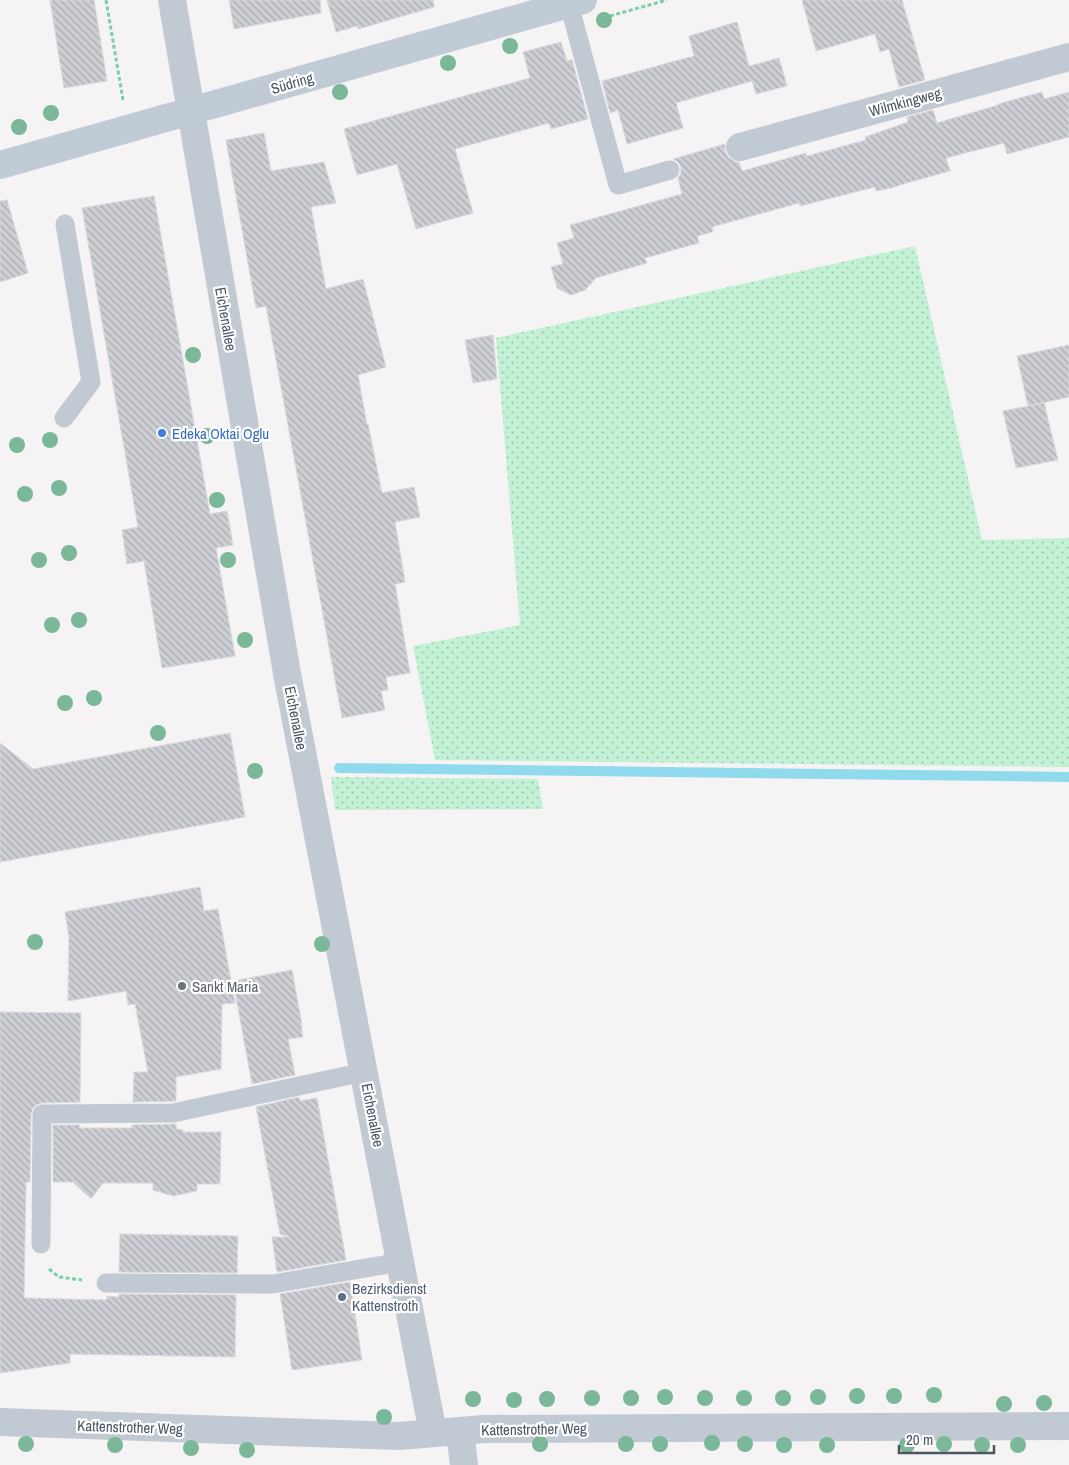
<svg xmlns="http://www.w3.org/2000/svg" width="1069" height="1465" font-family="'Archivo Narrow',sans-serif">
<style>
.grass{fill:url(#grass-dots)}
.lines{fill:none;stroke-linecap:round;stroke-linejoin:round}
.stream{stroke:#90daee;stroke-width:10}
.building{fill:url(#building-back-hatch);stroke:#d7d9de}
.path{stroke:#7ad0a6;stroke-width:3;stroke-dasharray:4 2.5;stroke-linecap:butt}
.lane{stroke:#c1cad2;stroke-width:19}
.street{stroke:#c1cad2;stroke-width:28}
.secondary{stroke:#c1cbd6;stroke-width:28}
.tree{fill:#7bb799}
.shop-dot{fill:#3f7fe0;stroke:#fff;stroke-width:2}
.worship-dot{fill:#6b7280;stroke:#fff;stroke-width:2}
.service-dot{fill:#5c6f8a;stroke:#fff;stroke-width:2}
.labels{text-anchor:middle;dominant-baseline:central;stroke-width:4.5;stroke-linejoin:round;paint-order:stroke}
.street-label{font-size:15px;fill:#4a5661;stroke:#fff}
.shop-label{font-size:15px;fill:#366cbe;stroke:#fff;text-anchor:start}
.worship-label{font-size:15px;fill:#5b616d;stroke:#fff;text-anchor:start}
.service-label{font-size:15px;fill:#4e5e75;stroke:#fff;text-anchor:start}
</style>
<defs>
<pattern id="grass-dots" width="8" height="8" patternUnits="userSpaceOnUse" patternTransform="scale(1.25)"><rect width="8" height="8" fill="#c3f1d5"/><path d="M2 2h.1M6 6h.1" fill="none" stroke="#a0c6b0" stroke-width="1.8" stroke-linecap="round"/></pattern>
<pattern id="building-back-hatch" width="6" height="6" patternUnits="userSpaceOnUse" patternTransform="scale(1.25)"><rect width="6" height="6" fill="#cdcfd5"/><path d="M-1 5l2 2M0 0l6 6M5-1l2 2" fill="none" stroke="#a8abb0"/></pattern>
</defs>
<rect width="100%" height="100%" fill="#f5f3f3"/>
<!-- grass -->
<path class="grass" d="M 915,246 L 982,540 L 1069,538 L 1069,767 L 435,760 L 413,646 L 520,625 L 496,338 Z
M 331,777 L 538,779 L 543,809 L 335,810 Z"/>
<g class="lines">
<!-- stream -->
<path class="stream" d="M 339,768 L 1069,777"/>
</g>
<!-- building -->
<path class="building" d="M 50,0 L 94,0 L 107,81 L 64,88 Z
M 229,0 L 320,0 L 321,13 L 234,29 Z
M 327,0 L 433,0 L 434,7 L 358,29 L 357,26 L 336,32 Z
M 802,0 L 902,0 L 925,80 L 899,87 L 889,49 L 880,52 L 875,34 L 816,51 Z
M 737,22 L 749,66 L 779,58 L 787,86 L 756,94 L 752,81 L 676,103 L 683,128 L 627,144 L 618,110 L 610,113 L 602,81 L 694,56 L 689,36 Z
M 561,42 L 567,61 L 572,60 L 588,119 L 551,129 L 549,123 L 455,149 L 473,213 L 416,229 L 397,164 L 357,175 L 344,129 L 530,78 L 523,52 Z
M 1042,92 L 1044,99 L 1069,92 L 1069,137 L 1007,154 L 1004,143 L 946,158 L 950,171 L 903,184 L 891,188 L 876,191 L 875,187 L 800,206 L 799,203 L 712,227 L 713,232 L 697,236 L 699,243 L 645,258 L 647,263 L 596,278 L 585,290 L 571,295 L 557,288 L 551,267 L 563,264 L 557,243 L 574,238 L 570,225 L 682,194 L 678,178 L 681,173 L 681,167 L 678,162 L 673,159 L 725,144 L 725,152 L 729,158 L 736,162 L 739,162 L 742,171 L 806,153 L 807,156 L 866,140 L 865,137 L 908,122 L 907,117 L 933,110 L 937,123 L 998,105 L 998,104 Z
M 264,133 L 271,171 L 324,162 L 336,203 L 311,207 L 326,289 L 363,279 L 386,367 L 358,375 L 367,425 L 368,424 L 382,493 L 414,487 L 420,517 L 395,522 L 405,582 L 395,584 L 410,673 L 386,677 L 388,690 L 381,691 L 385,710 L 342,718 L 266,306 L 256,308 L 226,140 Z
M 154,196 L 210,514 L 227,511 L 233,545 L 216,548 L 235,656 L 162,668 L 144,561 L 127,564 L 122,530 L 138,527 L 82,208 Z
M 7,200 L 28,273 L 0,282 L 0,201 Z
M 493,335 L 497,379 L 473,383 L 465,340 Z
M 1069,345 L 1069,397 L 1028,406 L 1017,356 Z
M 1044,403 L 1058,460 L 1016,468 L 1003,411 Z
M 230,733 L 245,817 L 0,862 L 0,743 L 33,769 Z
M 200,887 L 204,911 L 218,909 L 235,1003 L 222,1004 L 221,1069 L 176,1077 L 176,1101 L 133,1102 L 134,1072 L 148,1072 L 135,1004 L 128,1005 L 126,991 L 68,1001 L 69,937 L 65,912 Z
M 292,970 L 302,1025 L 301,1025 L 303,1037 L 288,1039 L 295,1075 L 252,1084 L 233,981 Z
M 0,1012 L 81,1013 L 80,1102 L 41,1103 L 36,1105 L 33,1108 L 31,1113 L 30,1182 L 26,1182 L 24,1298 L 107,1300 L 107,1296 L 119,1297 L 119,1294 L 236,1295 L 235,1357 L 70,1354 L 70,1363 L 0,1373 Z
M 299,1097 L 300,1101 L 317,1098 L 346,1260 L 277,1272 L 272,1237 L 290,1237 L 280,1234 L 256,1107 Z
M 176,1124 L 176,1129 L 183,1130 L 183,1132 L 221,1132 L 220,1184 L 197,1184 L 197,1191 L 173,1196 L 153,1190 L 153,1183 L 103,1183 L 91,1199 L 73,1182 L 53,1182 L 53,1125 L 80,1125 L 79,1128 L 132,1128 L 132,1125 Z
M 120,1234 L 238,1236 L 237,1273 L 119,1272 Z
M 350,1282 L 362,1360 L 292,1370 L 280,1294 Z"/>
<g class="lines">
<!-- path -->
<path class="path" d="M 106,0 L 123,100
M 610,16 L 667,0
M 49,1269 L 59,1277 L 82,1280"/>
<!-- lane -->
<path class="lane" d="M 569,4 L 618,185 L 670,170
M 64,418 L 91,382 L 65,224
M 41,1244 L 42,1114 L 173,1113 L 364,1072
M 106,1283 L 273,1284 L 401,1262"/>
<!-- street -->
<path class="street" d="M 172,0 L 288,679 L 433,1433
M 740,147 L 1069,57
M 0,1422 L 399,1436 L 484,1429 L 1069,1426
M 460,1431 L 464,1465"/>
<!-- secondary -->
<path class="secondary" d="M 0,165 L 583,0"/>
</g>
<!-- trees -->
<g class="tree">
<circle cx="604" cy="20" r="8"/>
<circle cx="510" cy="46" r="8"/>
<circle cx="448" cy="63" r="8"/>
<circle cx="340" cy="92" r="8"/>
<circle cx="51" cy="113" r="8"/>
<circle cx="19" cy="127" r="8"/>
<circle cx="193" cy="355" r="8"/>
<circle cx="207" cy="436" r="8"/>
<circle cx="50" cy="440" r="8"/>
<circle cx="17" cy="445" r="8"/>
<circle cx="59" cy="488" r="8"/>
<circle cx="25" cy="494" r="8"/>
<circle cx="217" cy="500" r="8"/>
<circle cx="69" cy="553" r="8"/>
<circle cx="39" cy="560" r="8"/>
<circle cx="228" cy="560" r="8"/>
<circle cx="79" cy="620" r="8"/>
<circle cx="52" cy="625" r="8"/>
<circle cx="245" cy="640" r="8"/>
<circle cx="94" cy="698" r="8"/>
<circle cx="65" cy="703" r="8"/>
<circle cx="158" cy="733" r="8"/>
<circle cx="255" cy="771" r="8"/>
<circle cx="35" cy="942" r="8"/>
<circle cx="322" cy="944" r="8"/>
<circle cx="934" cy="1395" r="8"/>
<circle cx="857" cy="1396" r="8"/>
<circle cx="894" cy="1396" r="8"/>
<circle cx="665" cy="1397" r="8"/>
<circle cx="818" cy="1397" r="8"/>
<circle cx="592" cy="1398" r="8"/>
<circle cx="631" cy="1398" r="8"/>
<circle cx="705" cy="1398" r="8"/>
<circle cx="744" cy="1398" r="8"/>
<circle cx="783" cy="1398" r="8"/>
<circle cx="473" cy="1399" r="8"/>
<circle cx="547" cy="1399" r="8"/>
<circle cx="514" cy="1400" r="8"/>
<circle cx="1044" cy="1403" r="8"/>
<circle cx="1004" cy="1404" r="8"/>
<circle cx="384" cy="1417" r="8"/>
<circle cx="712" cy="1443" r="8"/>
<circle cx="26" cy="1444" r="8"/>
<circle cx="540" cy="1444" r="8"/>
<circle cx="626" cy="1444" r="8"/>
<circle cx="660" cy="1444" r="8"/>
<circle cx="745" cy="1444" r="8"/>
<circle cx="944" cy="1444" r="8"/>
<circle cx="115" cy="1445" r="8"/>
<circle cx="784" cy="1445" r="8"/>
<circle cx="827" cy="1445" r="8"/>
<circle cx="907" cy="1445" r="8"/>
<circle cx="982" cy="1445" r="8"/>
<circle cx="1018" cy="1445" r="8"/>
<circle cx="191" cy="1448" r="8"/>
<circle cx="247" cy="1450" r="8"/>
</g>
<!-- markers -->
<circle class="shop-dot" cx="162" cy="433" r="5"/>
<circle class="worship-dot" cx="182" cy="986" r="5"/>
<circle class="service-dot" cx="342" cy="1297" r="5"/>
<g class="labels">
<!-- street labels -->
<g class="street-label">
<text transform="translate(292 83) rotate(-16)">Südring</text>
<text transform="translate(905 102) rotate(-15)">Wilmkingweg</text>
<text transform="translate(226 319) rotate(80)">Eichenallee</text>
<text transform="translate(296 718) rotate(79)">Eichenallee</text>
<text transform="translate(373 1115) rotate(79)">Eichenallee</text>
<text transform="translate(130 1427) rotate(2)">Kattenstrother Weg</text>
<text transform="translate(534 1429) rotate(-1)">Kattenstrother Weg</text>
</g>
<!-- shop labels -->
<g class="shop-label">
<text x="172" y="433">Edeka Oktai Oglu</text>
</g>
<!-- worship labels -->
<g class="worship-label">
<text x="192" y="986">Sankt Maria</text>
</g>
<!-- service labels -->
<g class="service-label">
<text x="352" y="1288">Bezirksdienst<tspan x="352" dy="17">Kattenstroth</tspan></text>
</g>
</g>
<!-- scale -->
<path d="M899 1445v8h95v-8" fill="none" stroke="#4a5661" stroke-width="2.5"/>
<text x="906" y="1445" font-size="15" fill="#4a5661" stroke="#ffffff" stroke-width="4" paint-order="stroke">20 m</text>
</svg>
